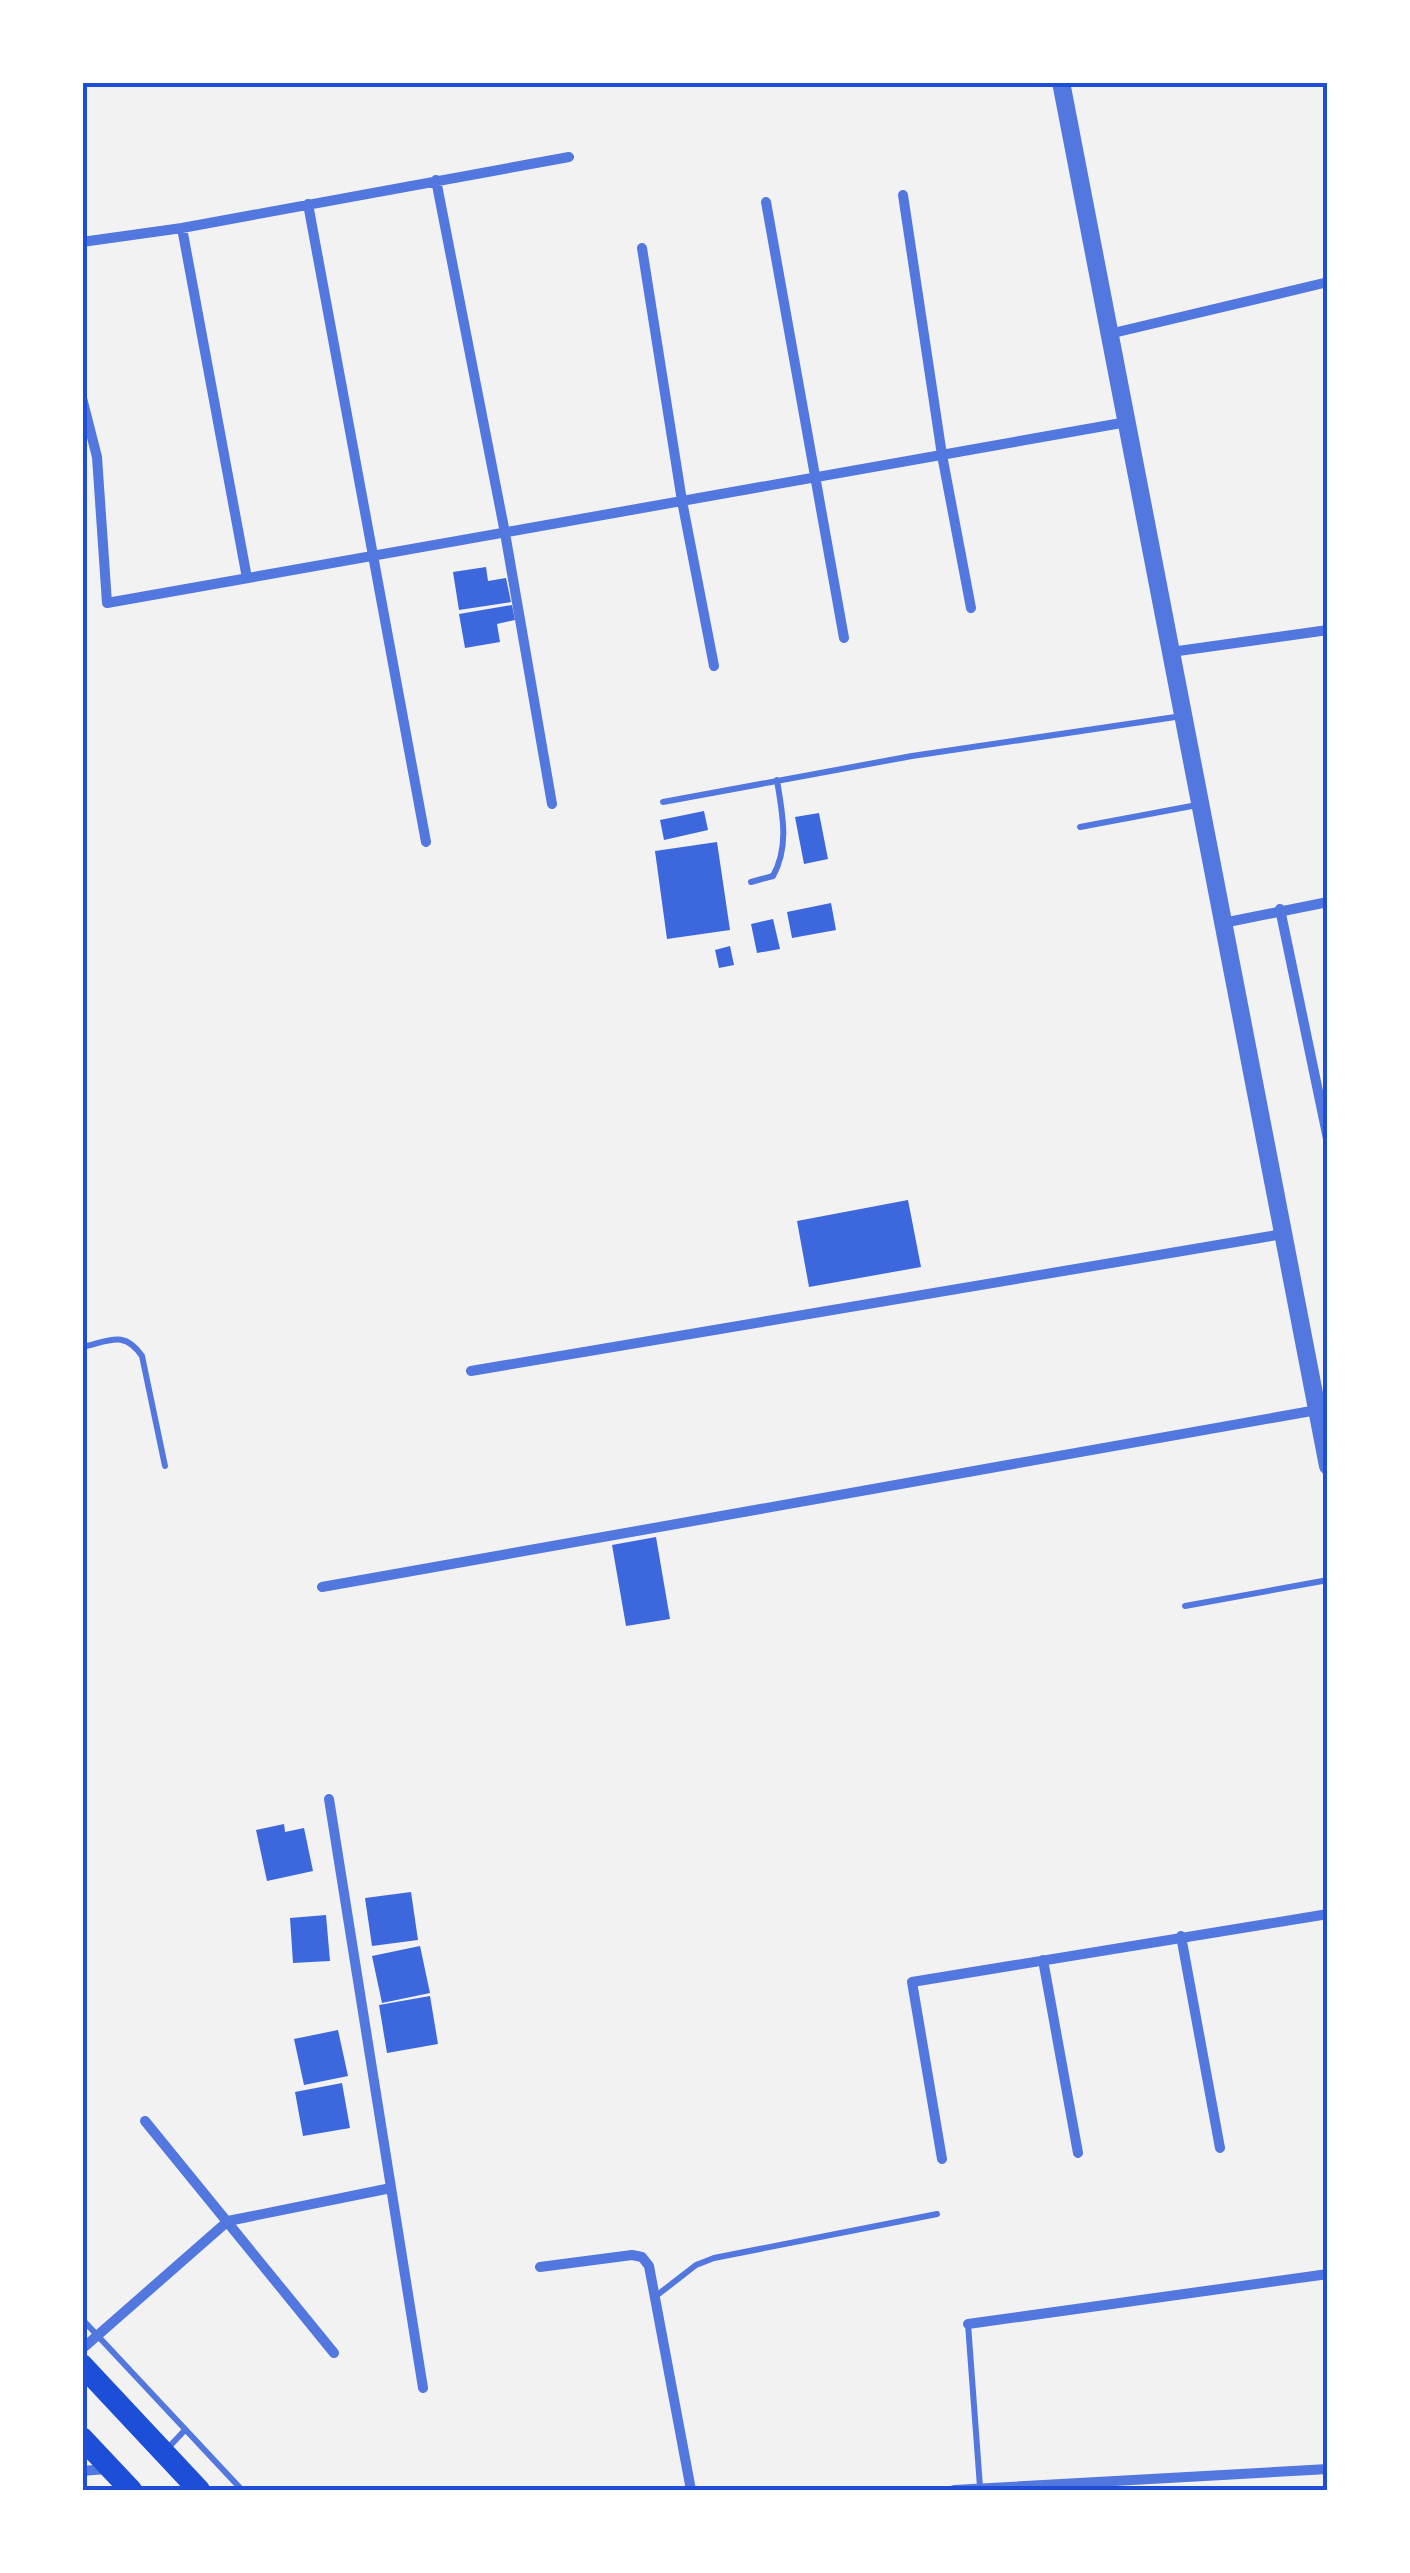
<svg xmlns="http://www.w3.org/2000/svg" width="1410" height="2573" font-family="Merriweather,serif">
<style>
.building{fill:#3d67dc}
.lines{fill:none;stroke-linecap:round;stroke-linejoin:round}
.service{stroke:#5277de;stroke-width:6}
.minor{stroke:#5277de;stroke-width:10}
.tertiary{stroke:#5277de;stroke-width:18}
.primary{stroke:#1d4ed8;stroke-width:22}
.neatline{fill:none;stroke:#1d4ed8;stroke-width:4}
</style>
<rect width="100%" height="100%" fill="#f2f2f2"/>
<!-- building -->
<path class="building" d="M 486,567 L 488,581 L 506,578 L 511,602 L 459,610 L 453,572 Z
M 512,605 L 515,620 L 497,624 L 500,642 L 465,648 L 459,614 Z
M 704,811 L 708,830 L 664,840 L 660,820 Z
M 819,813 L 828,859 L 804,864 L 795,817 Z
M 717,842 L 730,930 L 667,939 L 655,851 Z
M 831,903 L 836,930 L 792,938 L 787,912 Z
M 773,919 L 780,949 L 757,953 L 751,924 Z
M 730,946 L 734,965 L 719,968 L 715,950 Z
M 908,1200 L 921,1267 L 809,1287 L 797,1221 Z
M 656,1537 L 670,1619 L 626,1626 L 612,1545 Z
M 284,1824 L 285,1832 L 304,1828 L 313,1871 L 267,1881 L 256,1830 Z
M 411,1892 L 418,1940 L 372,1946 L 365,1898 Z
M 326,1915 L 330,1961 L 293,1963 L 290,1918 Z
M 420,1946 L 430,1993 L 382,2003 L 372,1956 Z
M 430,1996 L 438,2044 L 387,2053 L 379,2005 Z
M 338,2030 L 348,2076 L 304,2085 L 294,2039 Z
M 342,2083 L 350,2128 L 303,2136 L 295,2092 Z"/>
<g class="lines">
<!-- service -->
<path class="service" d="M 663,802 L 912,756 L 1182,716
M 1080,827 L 1197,805
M 751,882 L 773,876 C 790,845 782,813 777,780
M 82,1347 C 110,1341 124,1330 142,1356 L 165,1466
M 1185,1606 L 1328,1580
M 656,2296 L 696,2265 L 714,2258 L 937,2214
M 82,2319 L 242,2490
M 968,2324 L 980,2487
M 168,2448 L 184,2431"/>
<!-- minor -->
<path class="minor" d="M 436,180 L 505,533 L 552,804
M 903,195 L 942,455 L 971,608
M 766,202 L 844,638
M 308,204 L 426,842
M 182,228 L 247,578
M 82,242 L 182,228 L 569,157
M 642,248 L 682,501 L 714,666
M 1109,334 L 1328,282
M 82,398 L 97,457 L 107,603 L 1127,422
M 1171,652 L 1328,630
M 1280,909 L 1328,1139
M 1223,923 L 1328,902
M 471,1371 L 1283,1234
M 322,1587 L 1317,1410
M 329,1799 L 423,2388
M 1181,1936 L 1220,2148
M 1043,1960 L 1078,2153
M 145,2121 L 334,2353
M 942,2159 L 912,1982 L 1328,1914
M 540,2267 L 632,2255 L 642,2257 L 649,2266 L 691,2490
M 968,2324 L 1328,2274
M 82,2349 L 228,2221 L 391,2188
M 82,2471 L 106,2469
M 954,2490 L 1328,2469"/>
<!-- tertiary -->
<path class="tertiary" d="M 1061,82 L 1328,1466"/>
<!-- primary -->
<path class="primary" d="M 82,2365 L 199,2490
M 82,2438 L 131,2490"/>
</g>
<!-- border -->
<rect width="1410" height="2573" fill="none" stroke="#ffffff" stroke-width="170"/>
<rect x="85" y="85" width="1240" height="2403" class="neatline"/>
</svg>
